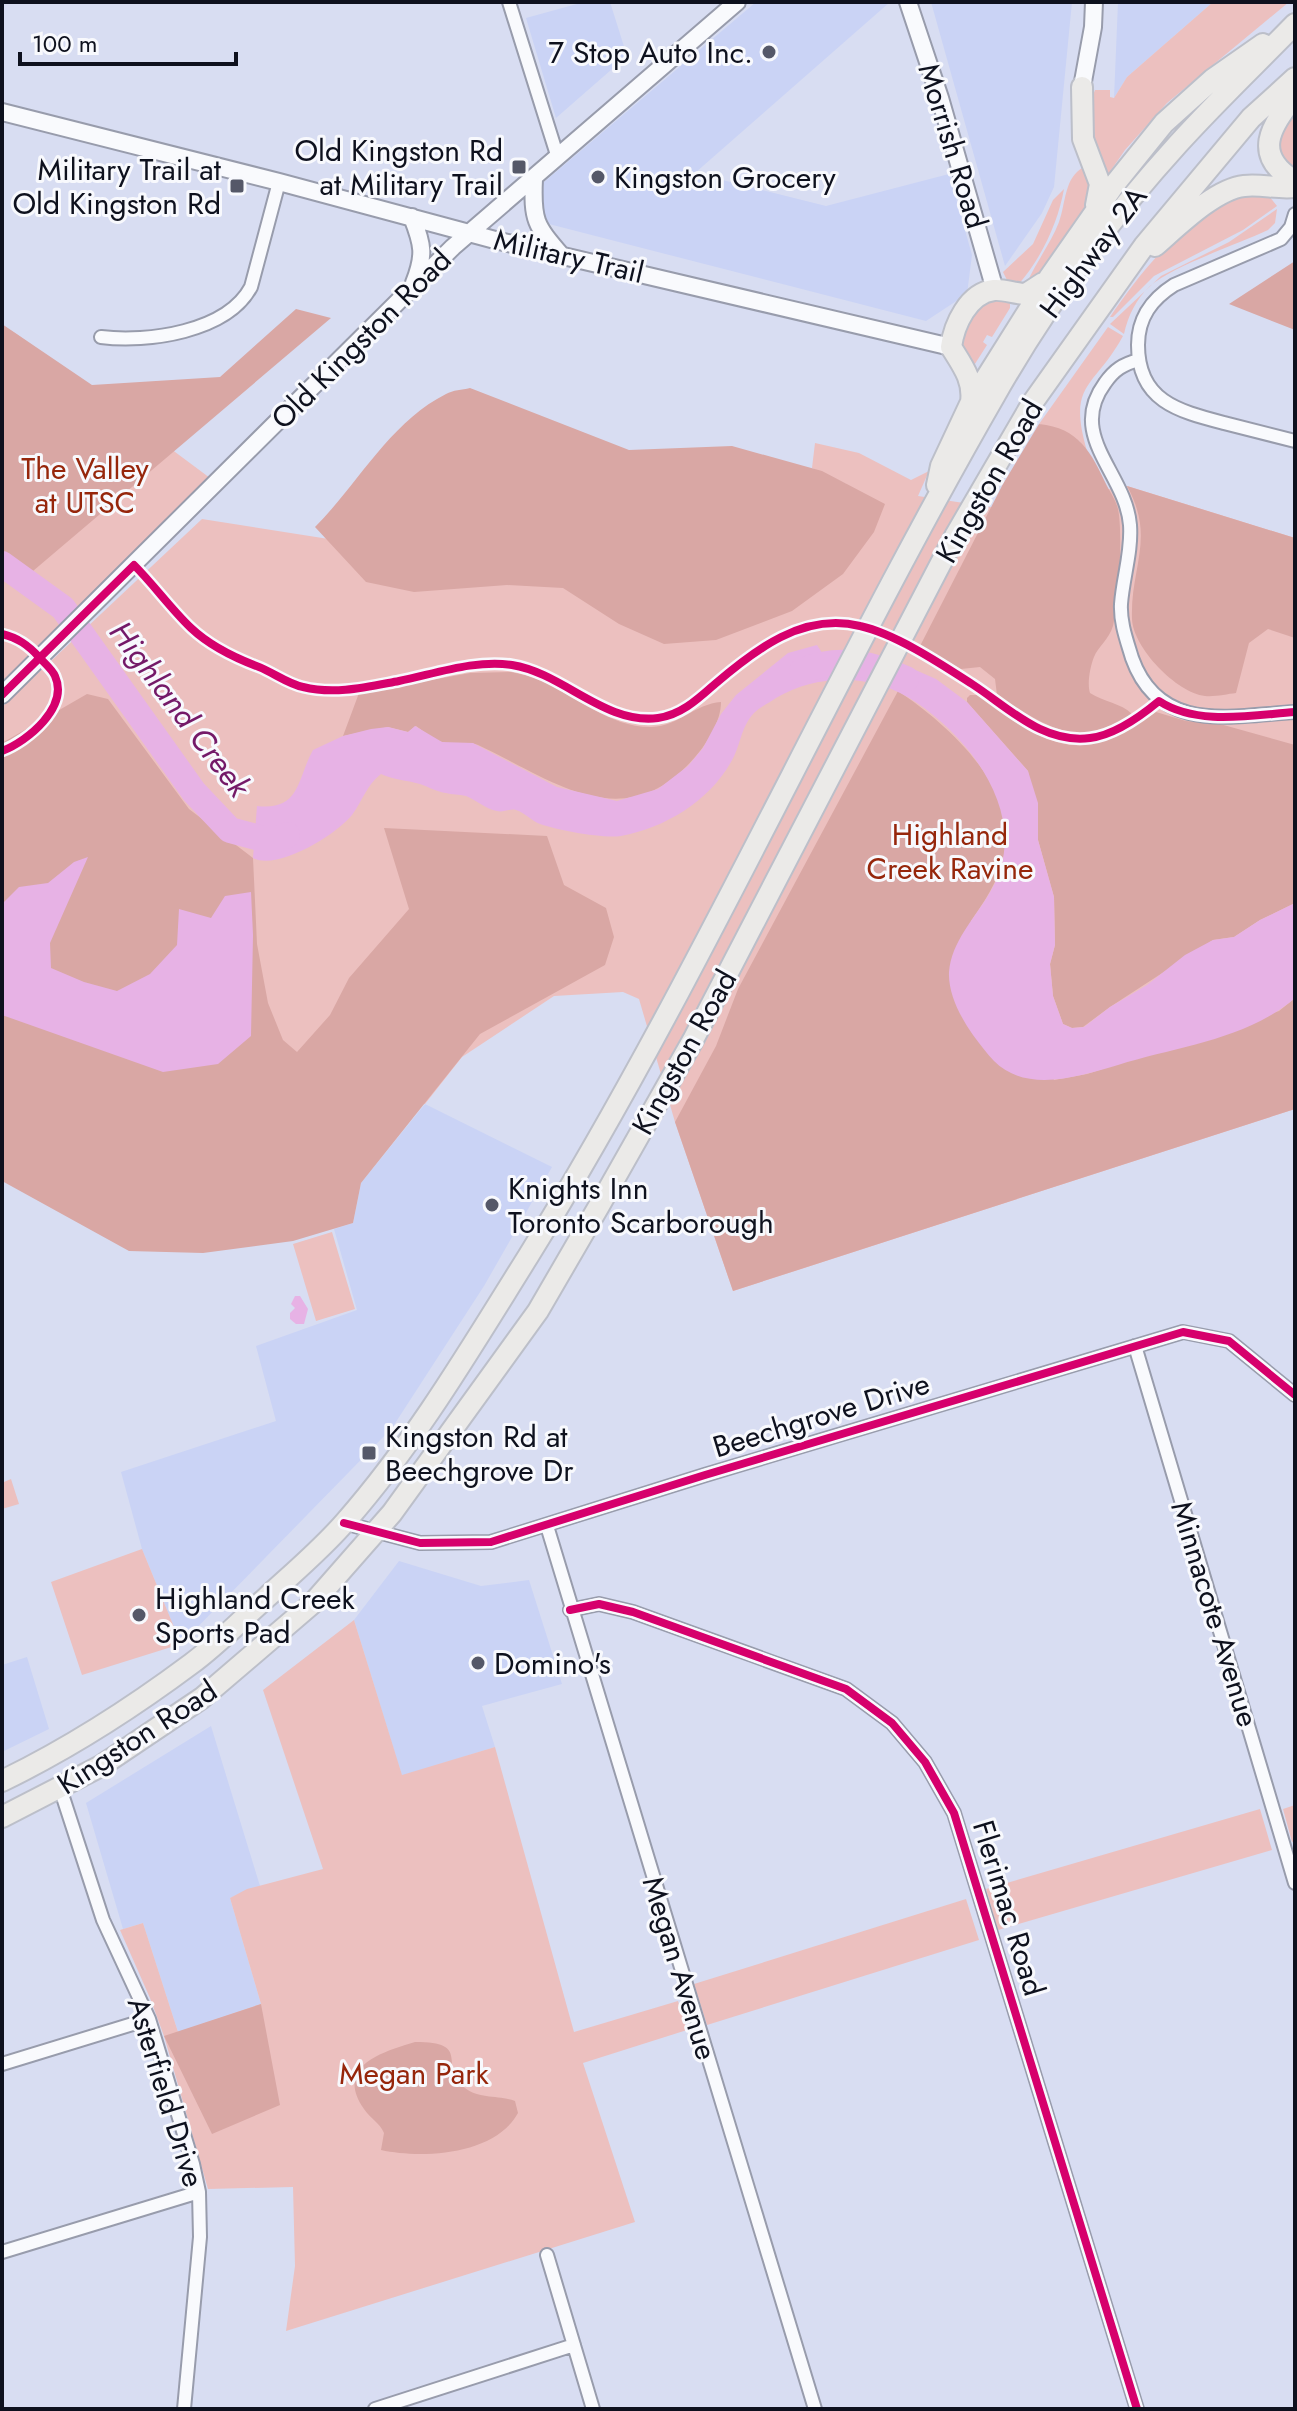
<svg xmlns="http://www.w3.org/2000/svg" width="1297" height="2411" font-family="Jost,sans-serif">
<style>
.built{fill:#cad3f5}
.green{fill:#ecc0bf}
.forest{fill:#d9a7a4}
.water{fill:#e7b2e5}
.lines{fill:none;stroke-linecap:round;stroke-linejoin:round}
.river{stroke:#e7b2e5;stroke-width:26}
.minor-casing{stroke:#989cac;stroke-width:16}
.tertiary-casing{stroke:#989cac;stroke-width:20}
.primary-casing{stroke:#bcbfc9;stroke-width:24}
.minor{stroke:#f9fafd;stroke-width:12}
.tertiary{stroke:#f9fafd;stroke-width:16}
.primary{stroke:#ebeae8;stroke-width:20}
.cycleway-casing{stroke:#f8f9fd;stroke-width:13}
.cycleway{stroke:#d6006c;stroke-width:8}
.poi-dot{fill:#555868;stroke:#f8f9fd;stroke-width:3}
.labels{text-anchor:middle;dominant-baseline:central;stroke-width:6;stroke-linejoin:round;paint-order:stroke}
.poi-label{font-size:30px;fill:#0e111e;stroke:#f8f9fd;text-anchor:start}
.street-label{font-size:30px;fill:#0e111e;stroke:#f8f9fd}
.park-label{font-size:30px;fill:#96260b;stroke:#f8f9fd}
.water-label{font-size:32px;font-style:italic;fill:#741968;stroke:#f8f9fd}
</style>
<rect width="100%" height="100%" fill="#d8ddf2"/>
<!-- built -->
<path class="built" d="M 584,2 L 610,2 L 627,56 L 556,118 L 526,18 Z
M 756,2 L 890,2 L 695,173 L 826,206 L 949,174 L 972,255 L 967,294 L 926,321 L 545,223 L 537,188 Z
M 931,2 L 1072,2 L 1054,187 L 1042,213 L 1005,266 Z
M 1118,2 L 1213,2 L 1127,77 L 1114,98 Z
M 425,1104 L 552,1167 L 484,1286 L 392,1428 L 181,1644 L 142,1549 L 121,1472 L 276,1421 L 256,1346 L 357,1310 L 334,1229 L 353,1223 L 361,1183 Z
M 399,1561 L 481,1586 L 529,1580 L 562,1684 L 482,1706 L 495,1747 L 402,1776 L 354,1620 Z
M 27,1657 L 49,1729 L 2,1752 L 2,1665 Z
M 211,1726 L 260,1886 L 230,1898 L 261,2004 L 178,2032 L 143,1923 L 123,1929 L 86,1803 Z"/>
<!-- green -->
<path class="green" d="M 1213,2 L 1289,2 L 1167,103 L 1125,150 L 1107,176 C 1092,144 1082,124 1095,90 L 1110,90 L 1110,97 L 1114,98 L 1127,77 Z
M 1295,112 L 1295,168 L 1281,159 L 1277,136 Z
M 1084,167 L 1093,179 L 1088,205 L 1049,269 L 1027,283 C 1036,262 1051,243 1059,222 C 1066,203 1064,177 1084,167 Z
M 1064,189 C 1058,223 1041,259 1018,285 L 1008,282 L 1003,272 L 1033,244 L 1053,200 Z
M 1242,193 L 1269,196 L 1277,206 L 1243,230 L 1154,276 L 1113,317 L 1110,317 C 1144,267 1185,217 1242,193 Z
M 1277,209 L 1275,223 L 1268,230 C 1238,244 1173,266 1150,286 C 1136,299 1128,316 1124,334 L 1110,324 L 1161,276 L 1229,242 Z
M 1010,300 L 1010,308 L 992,337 L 987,335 L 983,342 L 987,345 L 973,367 L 961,348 C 967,320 976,297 1010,300 Z
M 2,325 L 18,335 L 210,478 L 2,682 Z
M 1108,327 L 1123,336 C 1094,389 1067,382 1087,451 L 1079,441 L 1039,424 Z
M 815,443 L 859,453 L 911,480 L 929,471 L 918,496 L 1003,509 L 1127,486 L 1295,538 L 1295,1109 L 733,1291 L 675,1122 L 639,999 L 623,992 L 554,996 L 462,1057 L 425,1104 L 2,1166 L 2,707 L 202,519 L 335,540 L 846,484 L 812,468 Z
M 332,1232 L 355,1309 L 316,1321 L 293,1244 Z
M 2,1478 L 4,1482 L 11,1479 L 19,1504 L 2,1509 Z
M 142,1549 L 181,1644 L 82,1675 L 51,1582 Z
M 354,1620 L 402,1775 L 495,1747 L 574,2032 L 678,2001 L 687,2030 L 583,2063 L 635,2222 L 286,2331 L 295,2266 L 293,2187 L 208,2189 L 164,2036 L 150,1998 L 120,1930 L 143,1923 L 178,2032 L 261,2004 L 230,1898 L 247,1889 L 323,1869 L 263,1690 Z
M 1295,1805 L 1295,1841 L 1292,1842 L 1283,1809 Z
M 1260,1809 L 1272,1850 L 998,1930 L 986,1889 Z
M 966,1899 L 979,1940 L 707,2025 L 694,1984 Z"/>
<!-- forest -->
<path class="forest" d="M 1295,261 L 1295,330 L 1229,304 Z
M 296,309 L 331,318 L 33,571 L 2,552 L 2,324 L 92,385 L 220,377 Z
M 470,388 L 629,450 L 732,446 L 822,471 L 885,504 L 874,532 L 843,574 L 792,611 L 716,640 L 664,644 L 619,624 L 563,588 L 507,585 L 414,592 L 366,582 L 315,527 C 358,484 390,422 446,394 C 453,390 462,390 470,388 Z
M 1039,424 C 1079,428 1091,452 1107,486 C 1111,493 1116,501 1118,509 C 1123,532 1119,603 1113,626 C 1109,639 1098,647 1094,657 C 1090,667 1087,684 1090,693 C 1104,702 1121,703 1132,714 C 1082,754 1042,724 997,695 L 995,679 L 980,667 L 961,669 L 920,646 L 1003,484 Z
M 1127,486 L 1295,538 L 1295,638 L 1268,629 L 1249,643 L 1236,693 C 1227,694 1215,697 1205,696 C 1177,693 1133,648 1132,619 C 1130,567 1156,538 1127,486 Z
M 511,672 C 520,674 531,676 540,680 C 576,696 611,728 652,727 C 678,726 695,704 721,702 C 721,721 708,742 696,756 C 625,840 553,780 478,745 C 466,740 453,746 442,742 C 433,739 423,731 416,726 L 408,732 L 388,727 L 343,736 L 359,693 L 470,673 Z
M 898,691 C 942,720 1008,778 1006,836 C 1006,869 989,895 971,921 L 1054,1080 L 1087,1074 L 1279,1011 L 1295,998 L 1295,1109 L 733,1291 L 675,1122 L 716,1046 L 738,989 Z
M 87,694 L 108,699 L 189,809 L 253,858 L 257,944 L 268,1003 L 283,1040 L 297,1052 L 330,1015 L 349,978 L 409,909 L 384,828 L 547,836 L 564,885 L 606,908 L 614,937 L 605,965 L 480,1034 L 361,1183 L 353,1223 L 293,1241 L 203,1253 L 129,1251 L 2,1181 L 2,743 Z
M 970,695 L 977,695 C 1003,715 1049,749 1083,745 C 1110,743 1134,726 1156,712 L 1186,721 L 1220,724 L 1295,745 L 1295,903 L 1260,920 L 1234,937 L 1213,940 L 1110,1007 L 1083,1027 L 1072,1028 L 1063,1024 L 1053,996 L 1050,964 L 1055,945 L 1054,897 L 1038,840 L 1028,771 L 967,702 L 967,698 Z
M 261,2004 L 280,2105 L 212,2134 L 164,2036 Z
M 415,2042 C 473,2042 437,2065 465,2088 C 479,2099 498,2095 515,2101 L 518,2113 C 495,2155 422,2159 381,2150 L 384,2133 C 380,2123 370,2118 364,2109 C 334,2066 382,2052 415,2042 Z"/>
<!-- water -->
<path class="water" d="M 817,645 L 826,659 L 841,666 L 869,668 L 895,661 L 936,679 L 967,702 L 1028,771 L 1038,803 L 1038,840 L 1054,897 L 1055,945 L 1050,964 L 1053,996 L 1063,1024 L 1072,1028 L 1084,1027 L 1110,1007 L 1147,985 L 1185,955 L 1213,940 L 1234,937 L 1260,920 L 1295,903 L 1295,998 C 1246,1040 1178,1046 1118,1065 C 1080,1076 1027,1094 994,1061 C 987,1054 980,1044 973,1035 C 961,1018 948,994 949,972 C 951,942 975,918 989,894 C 1033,823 977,744 917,703 C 875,674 821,672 776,698 C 769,703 760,707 754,713 C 740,728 741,746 731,762 C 709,801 665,828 621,836 C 604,839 557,830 540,824 C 532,821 525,813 516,810 C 510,808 503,813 497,811 C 486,809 476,800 466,796 C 459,794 452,795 446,793 C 437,792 429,787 420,784 C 406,780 394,780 381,774 C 366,786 363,800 352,815 C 336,835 277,871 253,858 L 257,806 C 301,811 297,778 313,750 L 343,736 L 371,729 L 388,727 L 408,732 L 415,726 L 442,742 L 473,743 L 557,787 L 617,801 L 658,789 L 688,766 L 703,748 L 721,714 L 736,695 L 788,653 Z
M 88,857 L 50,943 L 51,968 L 84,982 L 117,991 L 150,974 L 177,945 L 179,909 L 211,918 L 225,896 L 251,892 L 253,935 L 251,1036 L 218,1064 L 163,1072 L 2,1015 L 2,904 L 19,887 L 48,883 L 74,862 Z
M 295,1296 L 300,1296 L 308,1309 L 304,1324 L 296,1324 L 290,1319 L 290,1313 L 295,1308 L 291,1304 Z"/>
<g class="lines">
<!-- river -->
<path class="river" d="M 2,564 L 63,608 L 194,792 L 230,830 L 263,839 L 278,839 L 287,835
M 802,671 C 839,656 871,663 906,679"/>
<!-- minor casing -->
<g class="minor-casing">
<path id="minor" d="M 509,2 L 558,158
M 1295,214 L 1291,227 L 1281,239 L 1174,285 C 1152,299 1138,317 1138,345 C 1138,401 1178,411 1224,423 C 1247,429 1271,435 1295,441
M 101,337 C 147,343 227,332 251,287 L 279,182
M 1139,360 C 1123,364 1114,370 1105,383 C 1066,436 1126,473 1130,525 C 1132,552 1123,577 1121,604 C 1120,623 1127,641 1132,658 C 1159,734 1230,716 1295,712
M 1135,1346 L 1295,1883
M 344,1523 L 420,1543 L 491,1542 L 705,1475 L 1183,1332 L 1229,1341 L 1295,1395
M 547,1526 L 815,2409
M 570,1610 L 599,1604 L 633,1612 L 846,1689 L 892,1723 L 925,1762 L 954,1813 L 1137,2409
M 60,1788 L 103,1920 L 149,2019 L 193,2164 L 199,2192 L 200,2237 L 184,2409
M 2,2064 L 149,2019
M 2,2252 L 199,2192
M 547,2255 L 593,2409
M 375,2409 L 574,2345"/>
</g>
<!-- tertiary casing -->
<g class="tertiary-casing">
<path id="tertiary" d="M 908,2 L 940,98 L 995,290
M 1082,87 L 1093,27 L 1094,2
M 2,112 L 279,182 L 495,240 L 951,347
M 534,179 C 532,220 535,225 562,256
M 412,217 C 423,245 425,255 414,283
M 2,695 L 453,247 L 737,2"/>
</g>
<!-- primary casing -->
<g class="primary-casing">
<path id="primary" d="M 1082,87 L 1083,139 L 1100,184 L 1096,205
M 1295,96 C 1270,126 1252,156 1295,181
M 1155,246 C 1177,227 1215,189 1244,186 C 1261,184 1278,189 1295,187
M 971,402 C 974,380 962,365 951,347 C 954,325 968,293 994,290 C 1004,289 1016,294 1026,294 L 1043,283
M 937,485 L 941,466 L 971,402 L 1049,278 L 1114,185 L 1164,123 L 1213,79 L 1263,44
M 2,1781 C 68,1749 132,1708 191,1664 C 217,1645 241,1620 266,1598 C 293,1573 322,1549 346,1521 C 417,1440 472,1346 529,1255 C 700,978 832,678 995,395 C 1046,305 1109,220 1178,144 C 1216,102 1256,64 1295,24
M 2,1817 L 101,1766 L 202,1698 L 313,1603 L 392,1513 L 538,1311 L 599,1206 L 693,1040 L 955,536 L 1033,402 L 1144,246 L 1251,118 L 1295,78"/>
</g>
<!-- minor -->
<use href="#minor" class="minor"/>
<!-- tertiary -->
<use href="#tertiary" class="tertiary"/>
<!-- primary -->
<use href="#primary" class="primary"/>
<!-- cycleway casing -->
<g class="cycleway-casing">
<path id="cycleway" d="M 2,634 C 18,638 28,645 39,657 C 44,663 52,669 55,676 C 69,707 28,741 2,751
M 2,695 L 134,565 C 154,585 171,609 191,628 C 210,646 235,658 259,667 C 274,673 288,684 303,687 C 335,695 367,687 399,681 C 434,674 477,659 512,665 C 563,673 605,725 658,718 C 681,715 698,699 715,684 C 755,650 803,612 860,626 C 896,634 941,664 972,684 C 1009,708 1043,744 1090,738 C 1115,735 1141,716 1159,701 C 1197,726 1252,715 1295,712
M 344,1523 L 420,1543 L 491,1542 L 705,1475 L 1183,1332 L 1229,1341 L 1295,1395
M 570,1610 L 599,1604 L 633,1612 L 846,1689 L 892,1723 L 925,1762 L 954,1813 L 1137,2409"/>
</g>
<!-- cycleway -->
<use href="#cycleway" class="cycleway"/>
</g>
<!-- markers -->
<g class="poi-dot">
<circle cx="769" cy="52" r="8"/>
<rect x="511" y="159" width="16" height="16" rx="4"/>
<circle cx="598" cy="177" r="8"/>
<rect x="229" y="178" width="16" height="16" rx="4"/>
<circle cx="492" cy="1205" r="8"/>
<rect x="361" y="1445" width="16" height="16" rx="4"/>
<circle cx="139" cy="1615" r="8"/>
<circle cx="478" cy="1663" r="8"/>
</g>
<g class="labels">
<!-- poi labels -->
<g class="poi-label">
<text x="753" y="52" text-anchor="end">7 Stop Auto Inc.</text>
<text x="503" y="150" text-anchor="end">Old Kingston Rd<tspan x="503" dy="34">at Military Trail</tspan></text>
<text x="221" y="169" text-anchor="end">Military Trail at<tspan x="221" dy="34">Old Kingston Rd</tspan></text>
<text x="614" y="177">Kingston Grocery</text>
<text x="508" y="1188">Knights Inn<tspan x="508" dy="34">Toronto Scarborough</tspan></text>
<text x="385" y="1436">Kingston Rd at<tspan x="385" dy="34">Beechgrove Dr</tspan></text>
<text x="155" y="1598">Highland Creek<tspan x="155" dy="34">Sports Pad</tspan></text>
<text x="494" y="1663">Domino's</text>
</g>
<!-- street labels -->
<g class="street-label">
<text transform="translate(953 146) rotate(73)">Morrish Road</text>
<text transform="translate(1093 252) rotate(-53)">Highway 2A</text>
<text transform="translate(569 256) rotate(13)">Military Trail</text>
<text transform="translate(361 339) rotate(-45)">Old Kingston Road</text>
<text transform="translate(989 481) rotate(-60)">Kingston Road</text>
<text transform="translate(684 1052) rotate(-61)">Kingston Road</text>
<text transform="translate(821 1415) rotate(-17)">Beechgrove Drive</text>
<text transform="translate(1215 1614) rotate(73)">Minnacote Avenue</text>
<text transform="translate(137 1737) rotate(-33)">Kingston Road</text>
<text transform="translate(1009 1908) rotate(73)">Flerimac Road</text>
<text transform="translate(680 1968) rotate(73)">Megan Avenue</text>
<text transform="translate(166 2092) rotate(73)">Asterfield Drive</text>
</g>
<!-- park labels -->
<g class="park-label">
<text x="85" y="468">The Valley<tspan x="85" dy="34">at UTSC</tspan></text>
<text x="950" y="834">Highland<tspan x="950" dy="34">Creek Ravine</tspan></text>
<text x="414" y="2073">Megan Park</text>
</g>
<!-- water labels -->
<g class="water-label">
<text transform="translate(180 709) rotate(53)">Highland Creek</text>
</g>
</g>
<!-- border -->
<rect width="1297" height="2411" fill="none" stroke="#0e111e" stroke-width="8"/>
<!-- scale -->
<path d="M20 52v12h216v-12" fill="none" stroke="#0e111e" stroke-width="4"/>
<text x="32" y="52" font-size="24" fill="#0e111e" stroke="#f8f9fd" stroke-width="6" paint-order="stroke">100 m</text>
</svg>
